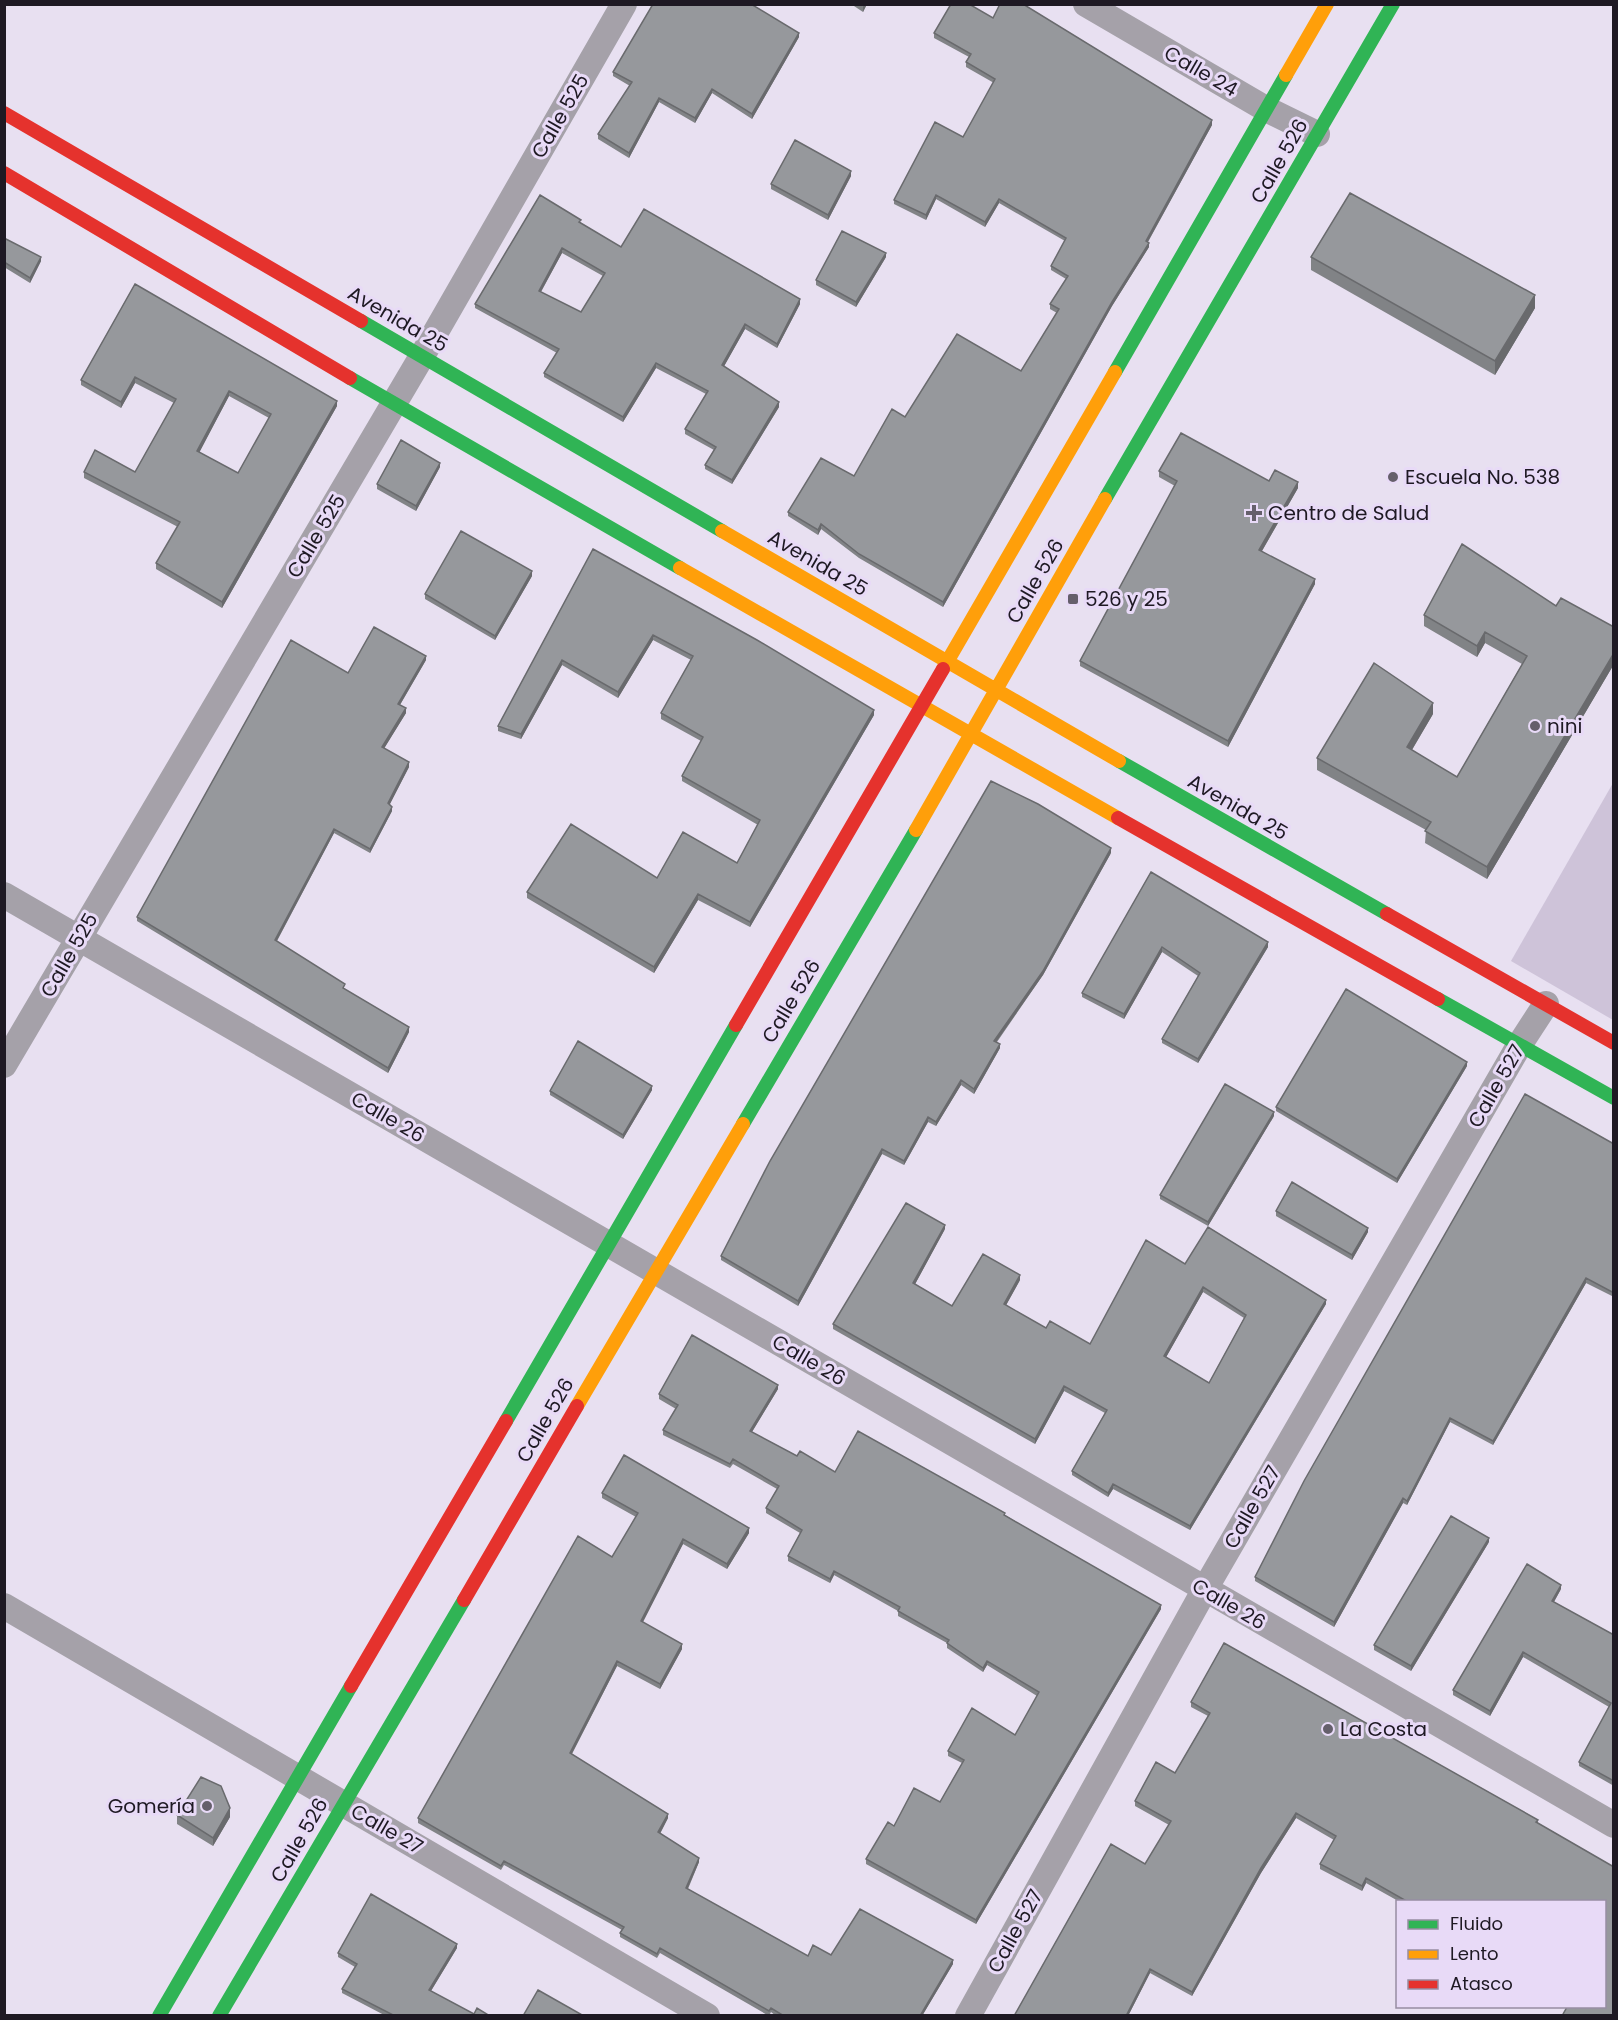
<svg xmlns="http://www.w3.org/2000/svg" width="1618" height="2020" font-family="Poppins,sans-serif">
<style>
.green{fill:#cec3d9}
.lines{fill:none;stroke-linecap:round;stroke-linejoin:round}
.street{stroke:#a5a1a9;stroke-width:26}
.fast{stroke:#30b455;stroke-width:14}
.slow{stroke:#ff9f0a;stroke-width:14}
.jam{stroke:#e5322d;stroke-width:14}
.wall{fill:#818386;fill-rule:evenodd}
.shaded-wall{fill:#696a6d}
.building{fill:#96989c;stroke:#696a6d;stroke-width:1.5;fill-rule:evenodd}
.poi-dot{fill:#655f6b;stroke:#e8daf7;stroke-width:2}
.labels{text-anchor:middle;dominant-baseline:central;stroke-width:6;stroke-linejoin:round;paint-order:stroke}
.street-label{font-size:20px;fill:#1e1923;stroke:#e8daf7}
.poi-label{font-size:20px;fill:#1e1923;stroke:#e8daf7;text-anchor:start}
</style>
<rect width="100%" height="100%" fill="#e8e0f1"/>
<!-- green -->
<path class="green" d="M 1613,783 L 1613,1020 L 1511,961 Z"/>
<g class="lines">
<!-- street -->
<path class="street" d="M 1086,4 L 1266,109 L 1317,134
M 4,895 L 1614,1825
M 4,1065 L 422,356 L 624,4
M 4,1606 L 707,2016
M 968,2016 L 1205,1589 L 1520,1044 L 1546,1004"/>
<!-- fast -->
<path class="fast" d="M 361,321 L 722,531
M 1115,372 L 1286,75
M 350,378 L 680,568
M 1105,499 L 1393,4
M 1119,761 L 1387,914
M 1438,999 L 1614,1098
M 743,1124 L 916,830
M 506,1421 L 736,1025
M 159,2016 L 351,1686
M 219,2016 L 464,1600"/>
<!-- slow -->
<path class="slow" d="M 1286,75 L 1327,4
M 722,531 L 1119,761
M 680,568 L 1118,818
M 943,669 L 1115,372
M 916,830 L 1105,499
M 577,1406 L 743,1124"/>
<!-- jam -->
<path class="jam" d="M 4,113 L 361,321
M 4,173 L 350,378
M 1118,818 L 1438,999
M 1387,914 L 1614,1043
M 736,1025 L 943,669
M 464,1600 L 577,1406
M 351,1686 L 506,1421"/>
</g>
<!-- wall -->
<path class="wall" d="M 851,4 L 867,4 L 863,12 Z
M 993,18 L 1212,125 L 1148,242 L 1149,247 L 1112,306 L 943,607 L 859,558 L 821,529 L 818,535 L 788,516 L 788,512 L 854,476 L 905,417 L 1021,371 L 1057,313 L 1050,309 L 1050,304 L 1066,279 L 1051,270 L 1051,266 L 1065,241 L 999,203 L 985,227 L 936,199 L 926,220 L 894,204 L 894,200 L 963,137 L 994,83 L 966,67 L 966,62 L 969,57 L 934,38 L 934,33 Z
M 799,37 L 752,119 L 712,93 L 695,123 L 659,102 L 629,158 L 598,139 L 598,134 L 630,86 L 613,76 L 613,72 Z
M 851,176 L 828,220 L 771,189 L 771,184 Z
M 581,223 L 621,247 L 800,304 L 777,348 L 745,329 L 724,366 L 779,407 L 732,484 L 705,469 L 705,465 L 714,450 L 685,434 L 685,429 L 706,394 L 656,368 L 623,422 L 544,377 L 544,373 L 557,353 L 475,308 L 475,304 ZM 562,253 L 603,276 L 581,312 L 541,292 Z
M 4,238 L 41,261 L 30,283 L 4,267 Z
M 886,257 L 856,307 L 816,285 L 816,280 Z
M 1311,257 L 1535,308 L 1495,375 L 1311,270 Z
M 135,284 L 337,406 L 222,608 L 156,569 L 156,563 L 178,527 L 84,478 L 84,472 L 135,472 L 174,403 L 135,383 L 121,408 L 81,385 L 81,380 ZM 229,396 L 269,418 L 238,473 L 199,452 Z
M 440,467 L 416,511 L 377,489 L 377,484 Z
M 1159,471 L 1269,481 L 1298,488 L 1262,551 L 1315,584 L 1228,747 L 1080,666 L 1080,661 L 1175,486 L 1159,477 Z
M 593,549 L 874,715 L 750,927 L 698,900 L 654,973 L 527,898 L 527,892 L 657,878 L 737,863 L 758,825 L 682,781 L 682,776 L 701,741 L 661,719 L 661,713 L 691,660 L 653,640 L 618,698 L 562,665 L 521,739 L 498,731 L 498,726 Z
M 532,576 L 495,640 L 425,599 L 425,594 Z
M 1556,606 L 1614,627 L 1614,664 L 1487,879 L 1425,843 L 1426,830 L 1317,770 L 1317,758 L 1433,714 L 1412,750 L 1457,777 L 1522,664 L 1485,643 L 1477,657 L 1424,626 L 1424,615 Z
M 426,660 L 400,705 L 406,713 L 384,748 L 409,767 L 389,805 L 392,811 L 370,853 L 334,833 L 277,941 L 345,989 L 409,1032 L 388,1073 L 137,921 L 137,917 L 348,673 Z
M 1111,853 L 1043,975 L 997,1042 L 1000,1048 L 974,1094 L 961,1085 L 936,1126 L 928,1122 L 904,1165 L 882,1154 L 798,1306 L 721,1260 L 721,1256 Z
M 1151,872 L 1268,947 L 1198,1063 L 1162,1043 L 1162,1039 L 1198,976 L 1162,952 L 1124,1019 L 1082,997 L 1082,993 Z
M 1467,1066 L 1397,1183 L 1276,1111 L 1276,1107 Z
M 652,1090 L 623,1139 L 550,1095 L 550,1091 Z
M 1274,1116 L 1208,1226 L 1160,1199 L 1160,1195 Z
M 1614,1144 L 1614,1297 L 1586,1283 L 1493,1445 L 1450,1422 L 1407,1505 L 1403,1503 L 1334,1627 L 1255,1581 L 1255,1577 Z
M 1276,1211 L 1368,1232 L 1352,1260 L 1276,1216 Z
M 945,1229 L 915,1284 L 952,1306 L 1020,1280 L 1006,1305 L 1046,1328 L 1090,1344 L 1185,1264 L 1326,1304 L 1190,1530 L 1113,1489 L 1108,1497 L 1072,1475 L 1072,1471 L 1105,1413 L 1064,1391 L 1035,1444 L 833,1329 L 833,1324 ZM 1203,1292 L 1244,1318 L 1209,1383 L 1166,1357 Z
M 778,1389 L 752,1432 L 797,1456 L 835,1472 L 1005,1515 L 1161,1609 L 976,1924 L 866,1864 L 866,1859 L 894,1826 L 940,1802 L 962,1763 L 948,1756 L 948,1751 L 1015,1735 L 1037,1696 L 987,1665 L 983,1672 L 947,1648 L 947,1643 L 898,1616 L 898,1611 L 834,1575 L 830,1583 L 788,1561 L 788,1556 L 800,1533 L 766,1513 L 766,1508 L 777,1489 L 733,1464 L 730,1468 L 663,1435 L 663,1430 L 676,1409 L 659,1399 L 659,1394 Z
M 602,1493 L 749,1533 L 727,1569 L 683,1544 L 642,1622 L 682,1649 L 660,1689 L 617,1666 L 572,1754 L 668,1818 L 660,1834 L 699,1862 L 688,1889 L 808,1956 L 831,1955 L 953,1964 L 922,2016 L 776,2016 L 771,2012 L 769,2016 L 660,1953 L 657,1958 L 620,1937 L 620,1933 L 622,1930 L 504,1865 L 501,1870 L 418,1823 L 418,1818 L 612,1557 L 636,1517 L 602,1498 Z
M 1489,1542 L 1411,1671 L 1374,1650 L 1374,1645 Z
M 1561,1589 L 1554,1602 L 1614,1635 L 1614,1786 L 1579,1766 L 1579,1762 L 1609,1707 L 1523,1657 L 1490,1716 L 1453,1695 L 1453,1690 Z
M 1224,1643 L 1538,1820 L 1538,1823 L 1614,1867 L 1614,2016 L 1562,2016 L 1567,2007 L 1605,2007 L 1605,1902 L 1400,1902 L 1366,1883 L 1362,1891 L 1320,1869 L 1320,1864 L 1334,1840 L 1296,1818 L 1261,1873 L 1192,1996 L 1150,1973 L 1128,2016 L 1014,2016 L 1111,1844 L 1145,1864 L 1169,1825 L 1135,1806 L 1135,1801 L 1156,1762 L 1175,1773 L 1208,1716 L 1191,1707 L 1191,1702 Z
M 177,1815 L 230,1817 L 213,1846 L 177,1824 Z
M 457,1948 L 431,1991 L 474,2014 L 490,2016 L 386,2016 L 342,1993 L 342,1989 L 355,1967 L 338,1957 L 338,1953 Z"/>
<!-- shaded-wall -->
<path class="shaded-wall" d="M 864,4 L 867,4 L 863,12 L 863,7 Z
M 799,33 L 799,37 L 752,119 L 752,114 Z
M 712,89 L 712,93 L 695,123 L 695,118 Z
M 659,98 L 659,102 L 629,158 L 629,153 Z
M 1212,120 L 1212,125 L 1146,245 L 1146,241 Z
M 851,171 L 851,176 L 828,220 L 828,215 Z
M 936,195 L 936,199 L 926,220 L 926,215 Z
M 999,199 L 999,203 L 985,227 L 985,222 Z
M 1149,243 L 1149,247 L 1112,306 L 943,607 L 943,602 L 1112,302 Z
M 562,248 L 562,253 L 539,295 L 539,291 Z
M 886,253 L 886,257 L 856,307 L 856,302 Z
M 41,257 L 41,261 L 30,283 L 30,278 Z
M 1535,295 L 1535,308 L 1495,375 L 1495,361 Z
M 800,299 L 800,304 L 777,348 L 777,344 Z
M 745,324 L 745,329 L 722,370 L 722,365 Z
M 656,363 L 656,368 L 623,422 L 623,417 Z
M 135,377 L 135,383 L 121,408 L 121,402 Z
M 229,391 L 229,396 L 197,457 L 197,451 Z
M 337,401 L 337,406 L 222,608 L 222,602 Z
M 779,402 L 779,407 L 732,484 L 732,480 Z
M 440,463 L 440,467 L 416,511 L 416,506 Z
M 1298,482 L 1298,488 L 1259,556 L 1259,550 Z
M 821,524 L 821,529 L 818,535 L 818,530 Z
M 532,571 L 532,576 L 495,640 L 495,636 Z
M 1315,579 L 1315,584 L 1228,747 L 1228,741 Z
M 1485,632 L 1485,643 L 1477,657 L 1477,646 Z
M 653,635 L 653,640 L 618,698 L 618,692 Z
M 1614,653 L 1614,664 L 1487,879 L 1487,867 Z
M 426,656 L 426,660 L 398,708 L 398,704 Z
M 562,660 L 562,665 L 521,739 L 521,734 Z
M 1433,703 L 1433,714 L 1407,758 L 1407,747 Z
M 406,708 L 406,713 L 382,752 L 382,747 Z
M 874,710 L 874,715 L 750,927 L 750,922 Z
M 409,762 L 409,767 L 388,808 L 388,803 Z
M 392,807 L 392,811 L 370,853 L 370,849 Z
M 334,829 L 334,833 L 275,944 L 275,940 Z
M 1111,848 L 1111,853 L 1043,975 L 994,1045 L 994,1041 Z
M 698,894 L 698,900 L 654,973 L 654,967 Z
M 1268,942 L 1268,947 L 1198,1063 L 1198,1059 Z
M 1162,947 L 1162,952 L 1124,1019 L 1124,1014 Z
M 409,1027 L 409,1032 L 388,1073 L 388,1068 Z
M 1000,1044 L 1000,1048 L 974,1094 L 974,1089 Z
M 1467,1062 L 1467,1066 L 1397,1183 L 1397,1179 Z
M 961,1080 L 961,1085 L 936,1126 L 936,1122 Z
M 652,1086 L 652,1090 L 623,1139 L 623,1135 Z
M 1274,1112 L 1274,1116 L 1208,1226 L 1208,1222 Z
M 928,1117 L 928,1122 L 904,1165 L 904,1161 Z
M 882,1149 L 882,1154 L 798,1306 L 798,1301 Z
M 945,1225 L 945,1229 L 913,1288 L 913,1283 Z
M 1368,1228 L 1368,1232 L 1352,1260 L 1352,1255 Z
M 1020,1275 L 1020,1280 L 1004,1309 L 1004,1304 Z
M 1586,1278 L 1586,1283 L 1493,1445 L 1493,1441 Z
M 1203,1287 L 1203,1292 L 1164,1361 L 1164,1356 Z
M 1326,1300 L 1326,1304 L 1190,1530 L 1190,1526 Z
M 778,1385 L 778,1389 L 750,1435 L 750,1431 Z
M 1064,1386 L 1064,1391 L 1035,1444 L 1035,1439 Z
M 1450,1418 L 1450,1422 L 1407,1505 L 1407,1501 Z
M 1113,1484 L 1113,1489 L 1108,1497 L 1108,1493 Z
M 1403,1498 L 1403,1503 L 1334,1627 L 1334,1622 Z
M 749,1528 L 749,1533 L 727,1569 L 727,1564 Z
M 1489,1538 L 1489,1542 L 1411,1671 L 1411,1666 Z
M 683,1539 L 683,1544 L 641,1626 L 641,1621 Z
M 834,1571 L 834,1575 L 830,1583 L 830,1579 Z
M 1561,1585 L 1561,1589 L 1552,1605 L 1552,1601 Z
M 1161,1605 L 1161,1609 L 976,1924 L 976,1920 Z
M 682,1644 L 682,1649 L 660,1689 L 660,1684 Z
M 1523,1652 L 1523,1657 L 1490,1716 L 1490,1711 Z
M 617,1661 L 617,1666 L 570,1757 L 570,1753 Z
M 987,1661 L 987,1665 L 983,1672 L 983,1668 Z
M 230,1808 L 230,1817 L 213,1846 L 213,1838 Z
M 1296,1813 L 1296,1818 L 1261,1873 L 1192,1996 L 1192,1992 L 1261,1868 Z
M 668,1814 L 668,1818 L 658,1837 L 658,1832 Z
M 699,1858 L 699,1862 L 686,1892 L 686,1888 Z
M 1366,1878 L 1366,1883 L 1362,1891 L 1362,1886 Z
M 457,1944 L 457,1948 L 429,1994 L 429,1990 Z
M 953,1960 L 953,1964 L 922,2016 L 920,2016 Z
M 1150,1969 L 1150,1973 L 1128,2016 L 1126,2016 Z"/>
<!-- building -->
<path class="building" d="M 653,4 L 751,4 L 799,33 L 752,114 L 712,89 L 695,118 L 659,98 L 629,153 L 598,134 L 632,82 L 613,72 Z
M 951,4 L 969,4 L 993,18 L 1000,4 L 1023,4 L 1212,120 L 1146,241 L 1149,243 L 1112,302 L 943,602 L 859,554 L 821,524 L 818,530 L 788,512 L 821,458 L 854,476 L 892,409 L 905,417 L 957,334 L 1021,371 L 1059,309 L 1050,304 L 1068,276 L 1051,266 L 1066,238 L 999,199 L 985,222 L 936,195 L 926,215 L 894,200 L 935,122 L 963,137 L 995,79 L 966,62 L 971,54 L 934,33 Z
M 795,140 L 851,171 L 828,215 L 771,184 Z
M 1350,193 L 1535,295 L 1495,361 L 1311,257 Z
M 540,195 L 581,220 L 579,222 L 621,247 L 644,209 L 800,299 L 777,344 L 745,324 L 722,365 L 779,402 L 732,480 L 705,465 L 716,447 L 685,429 L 708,391 L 656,363 L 623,417 L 544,373 L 559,349 L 475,304 ZM 562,248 L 605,273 L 581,312 L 539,291 Z
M 842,231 L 886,253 L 856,302 L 816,280 Z
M 4,238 L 41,257 L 30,278 L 4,262 Z
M 135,284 L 337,401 L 222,602 L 156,563 L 180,522 L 84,472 L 95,450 L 135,472 L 176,399 L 135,377 L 121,402 L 81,380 ZM 229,391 L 271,414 L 238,473 L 197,451 Z
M 1181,433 L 1269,481 L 1275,470 L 1298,482 L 1259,550 L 1315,579 L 1228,741 L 1080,661 L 1177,481 L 1159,471 Z
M 401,440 L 440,463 L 416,506 L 377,484 Z
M 461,531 L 532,571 L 495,636 L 425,594 Z
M 1462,544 L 1556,606 L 1561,598 L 1614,627 L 1614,653 L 1487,867 L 1425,831 L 1431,822 L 1317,758 L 1374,663 L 1433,703 L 1407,747 L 1457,777 L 1527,656 L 1485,632 L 1477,646 L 1424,615 Z
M 593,549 L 757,640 L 874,710 L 750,922 L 698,894 L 654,967 L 527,892 L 571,824 L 657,878 L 683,832 L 737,863 L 760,820 L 682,776 L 703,737 L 661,713 L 693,656 L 653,635 L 618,692 L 562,660 L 521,734 L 498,726 Z
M 374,627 L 426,656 L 398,704 L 406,708 L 382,747 L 409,762 L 388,803 L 392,807 L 370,849 L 334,829 L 275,940 L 345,984 L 343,988 L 409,1027 L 388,1068 L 137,917 L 291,640 L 348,673 Z
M 991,781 L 1038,804 L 1111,848 L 1043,971 L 994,1041 L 1000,1044 L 974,1089 L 961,1080 L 936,1122 L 928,1117 L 904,1161 L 882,1149 L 798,1301 L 721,1256 L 770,1161 Z
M 1151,872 L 1268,942 L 1198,1059 L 1162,1039 L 1200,973 L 1162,947 L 1124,1014 L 1082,993 Z
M 1346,989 L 1467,1062 L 1397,1179 L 1276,1107 Z
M 578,1041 L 652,1086 L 623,1135 L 550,1091 Z
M 1225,1084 L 1274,1112 L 1208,1222 L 1160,1195 Z
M 1525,1094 L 1614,1144 L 1614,1293 L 1586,1278 L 1493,1441 L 1450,1418 L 1407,1501 L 1403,1498 L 1334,1622 L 1255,1577 L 1304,1481 Z
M 1292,1182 L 1368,1228 L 1352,1255 L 1276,1211 Z
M 906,1203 L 945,1225 L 913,1283 L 952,1306 L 983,1254 L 1020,1275 L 1004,1304 L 1046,1328 L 1050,1321 L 1090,1344 L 1146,1240 L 1185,1264 L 1208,1227 L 1326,1300 L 1190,1526 L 1113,1484 L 1108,1493 L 1072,1471 L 1107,1410 L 1064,1386 L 1035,1439 L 833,1324 ZM 1203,1287 L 1246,1315 L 1209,1383 L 1164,1356 Z
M 692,1335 L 778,1385 L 750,1431 L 797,1456 L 800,1451 L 835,1472 L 858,1431 L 1005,1513 L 1004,1515 L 1161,1605 L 976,1920 L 866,1859 L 888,1822 L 894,1826 L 914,1788 L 940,1802 L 964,1760 L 948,1751 L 972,1708 L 1015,1735 L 1039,1692 L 987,1661 L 983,1668 L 947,1643 L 949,1640 L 898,1611 L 900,1607 L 834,1571 L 830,1579 L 788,1556 L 802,1530 L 766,1508 L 779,1486 L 733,1459 L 730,1464 L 663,1430 L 678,1405 L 659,1394 Z
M 624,1455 L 749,1528 L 727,1564 L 683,1539 L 641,1621 L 682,1644 L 660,1684 L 617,1661 L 570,1753 L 668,1814 L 658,1832 L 699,1858 L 686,1888 L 808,1956 L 813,1945 L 831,1955 L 860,1909 L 953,1960 L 920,2016 L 784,2016 L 771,2008 L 769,2011 L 660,1948 L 657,1954 L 620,1933 L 624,1927 L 504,1861 L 501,1866 L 418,1818 L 578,1536 L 612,1557 L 638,1513 L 602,1493 Z
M 1451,1516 L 1489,1538 L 1411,1666 L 1374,1645 Z
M 1527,1564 L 1561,1585 L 1552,1601 L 1614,1635 L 1614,1781 L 1579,1762 L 1611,1703 L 1523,1652 L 1490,1711 L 1453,1690 Z
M 1224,1643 L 1538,1820 L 1536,1822 L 1614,1867 L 1614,2016 L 1562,2016 L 1567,2007 L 1605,2007 L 1605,1902 L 1408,1902 L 1366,1878 L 1362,1886 L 1320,1864 L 1336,1836 L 1296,1813 L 1261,1868 L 1192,1992 L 1150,1969 L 1126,2016 L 1014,2016 L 1111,1844 L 1145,1864 L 1171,1821 L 1135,1801 L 1156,1762 L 1175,1773 L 1210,1713 L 1191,1702 Z
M 201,1777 L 221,1786 L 230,1808 L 213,1838 L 177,1815 Z
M 371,1894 L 457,1944 L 429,1990 L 474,2014 L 477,2008 L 490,2016 L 395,2016 L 342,1989 L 357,1964 L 338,1953 Z
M 538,1990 L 584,2016 L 523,2016 Z"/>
<!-- markers -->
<g class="poi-dot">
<circle cx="1393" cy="477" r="6"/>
<path d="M1251 504h6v6h6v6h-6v6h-6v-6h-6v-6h6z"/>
<rect x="1067" y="593" width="12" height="12" rx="3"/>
<circle cx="1535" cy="726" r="6"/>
<circle cx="1328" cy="1729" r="6"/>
<circle cx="207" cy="1806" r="6"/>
</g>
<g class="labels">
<!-- street labels -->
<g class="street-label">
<text transform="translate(1201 71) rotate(30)">Calle 24</text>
<text transform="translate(560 116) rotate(-60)">Calle 525</text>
<text transform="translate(1279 161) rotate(-60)">Calle 526</text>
<text transform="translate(398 319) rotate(30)">Avenida 25</text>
<text transform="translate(316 536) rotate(-59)">Calle 525</text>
<text transform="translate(818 563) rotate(30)">Avenida 25</text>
<text transform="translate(1035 581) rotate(-60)">Calle 526</text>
<text transform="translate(1238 807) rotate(30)">Avenida 25</text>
<text transform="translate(69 955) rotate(-60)">Calle 525</text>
<text transform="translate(791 1001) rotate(-59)">Calle 526</text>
<text transform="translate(1496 1086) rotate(-60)">Calle 527</text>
<text transform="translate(388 1117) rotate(30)">Calle 26</text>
<text transform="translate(809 1360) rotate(30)">Calle 26</text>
<text transform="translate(545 1420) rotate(-60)">Calle 526</text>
<text transform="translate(1252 1507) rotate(-60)">Calle 527</text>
<text transform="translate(1229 1604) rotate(30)">Calle 26</text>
<text transform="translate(387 1829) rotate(30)">Calle 27</text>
<text transform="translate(299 1840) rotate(-60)">Calle 526</text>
<text transform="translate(1015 1931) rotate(-61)">Calle 527</text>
</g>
<!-- poi labels -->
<g class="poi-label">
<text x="1405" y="477">Escuela No. 538</text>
<text x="1268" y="513">Centro de Salud</text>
<text x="1085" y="599">526 y 25</text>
<text x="1547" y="726">nini</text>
<text x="1340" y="1729">La Costa</text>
<text x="195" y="1806" text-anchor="end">Gomería</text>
</g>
</g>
<!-- border -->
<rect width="1618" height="2020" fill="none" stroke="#1e1923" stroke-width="12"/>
<!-- legend -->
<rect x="1396" y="1900" width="210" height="108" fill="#e8daf7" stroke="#978da2" stroke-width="1.5"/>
<rect x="1408" y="1920" width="30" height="9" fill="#30b455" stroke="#978da2" stroke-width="1.5"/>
<text x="1450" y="1930" font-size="18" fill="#1e1923">Fluido</text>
<rect x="1408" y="1950" width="30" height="9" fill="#ff9f0a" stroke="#978da2" stroke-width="1.5"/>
<text x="1450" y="1960" font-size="18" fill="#1e1923">Lento</text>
<rect x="1408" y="1980" width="30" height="9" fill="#e5322d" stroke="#978da2" stroke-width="1.5"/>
<text x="1450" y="1990" font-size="18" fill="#1e1923">Atasco</text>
</svg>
